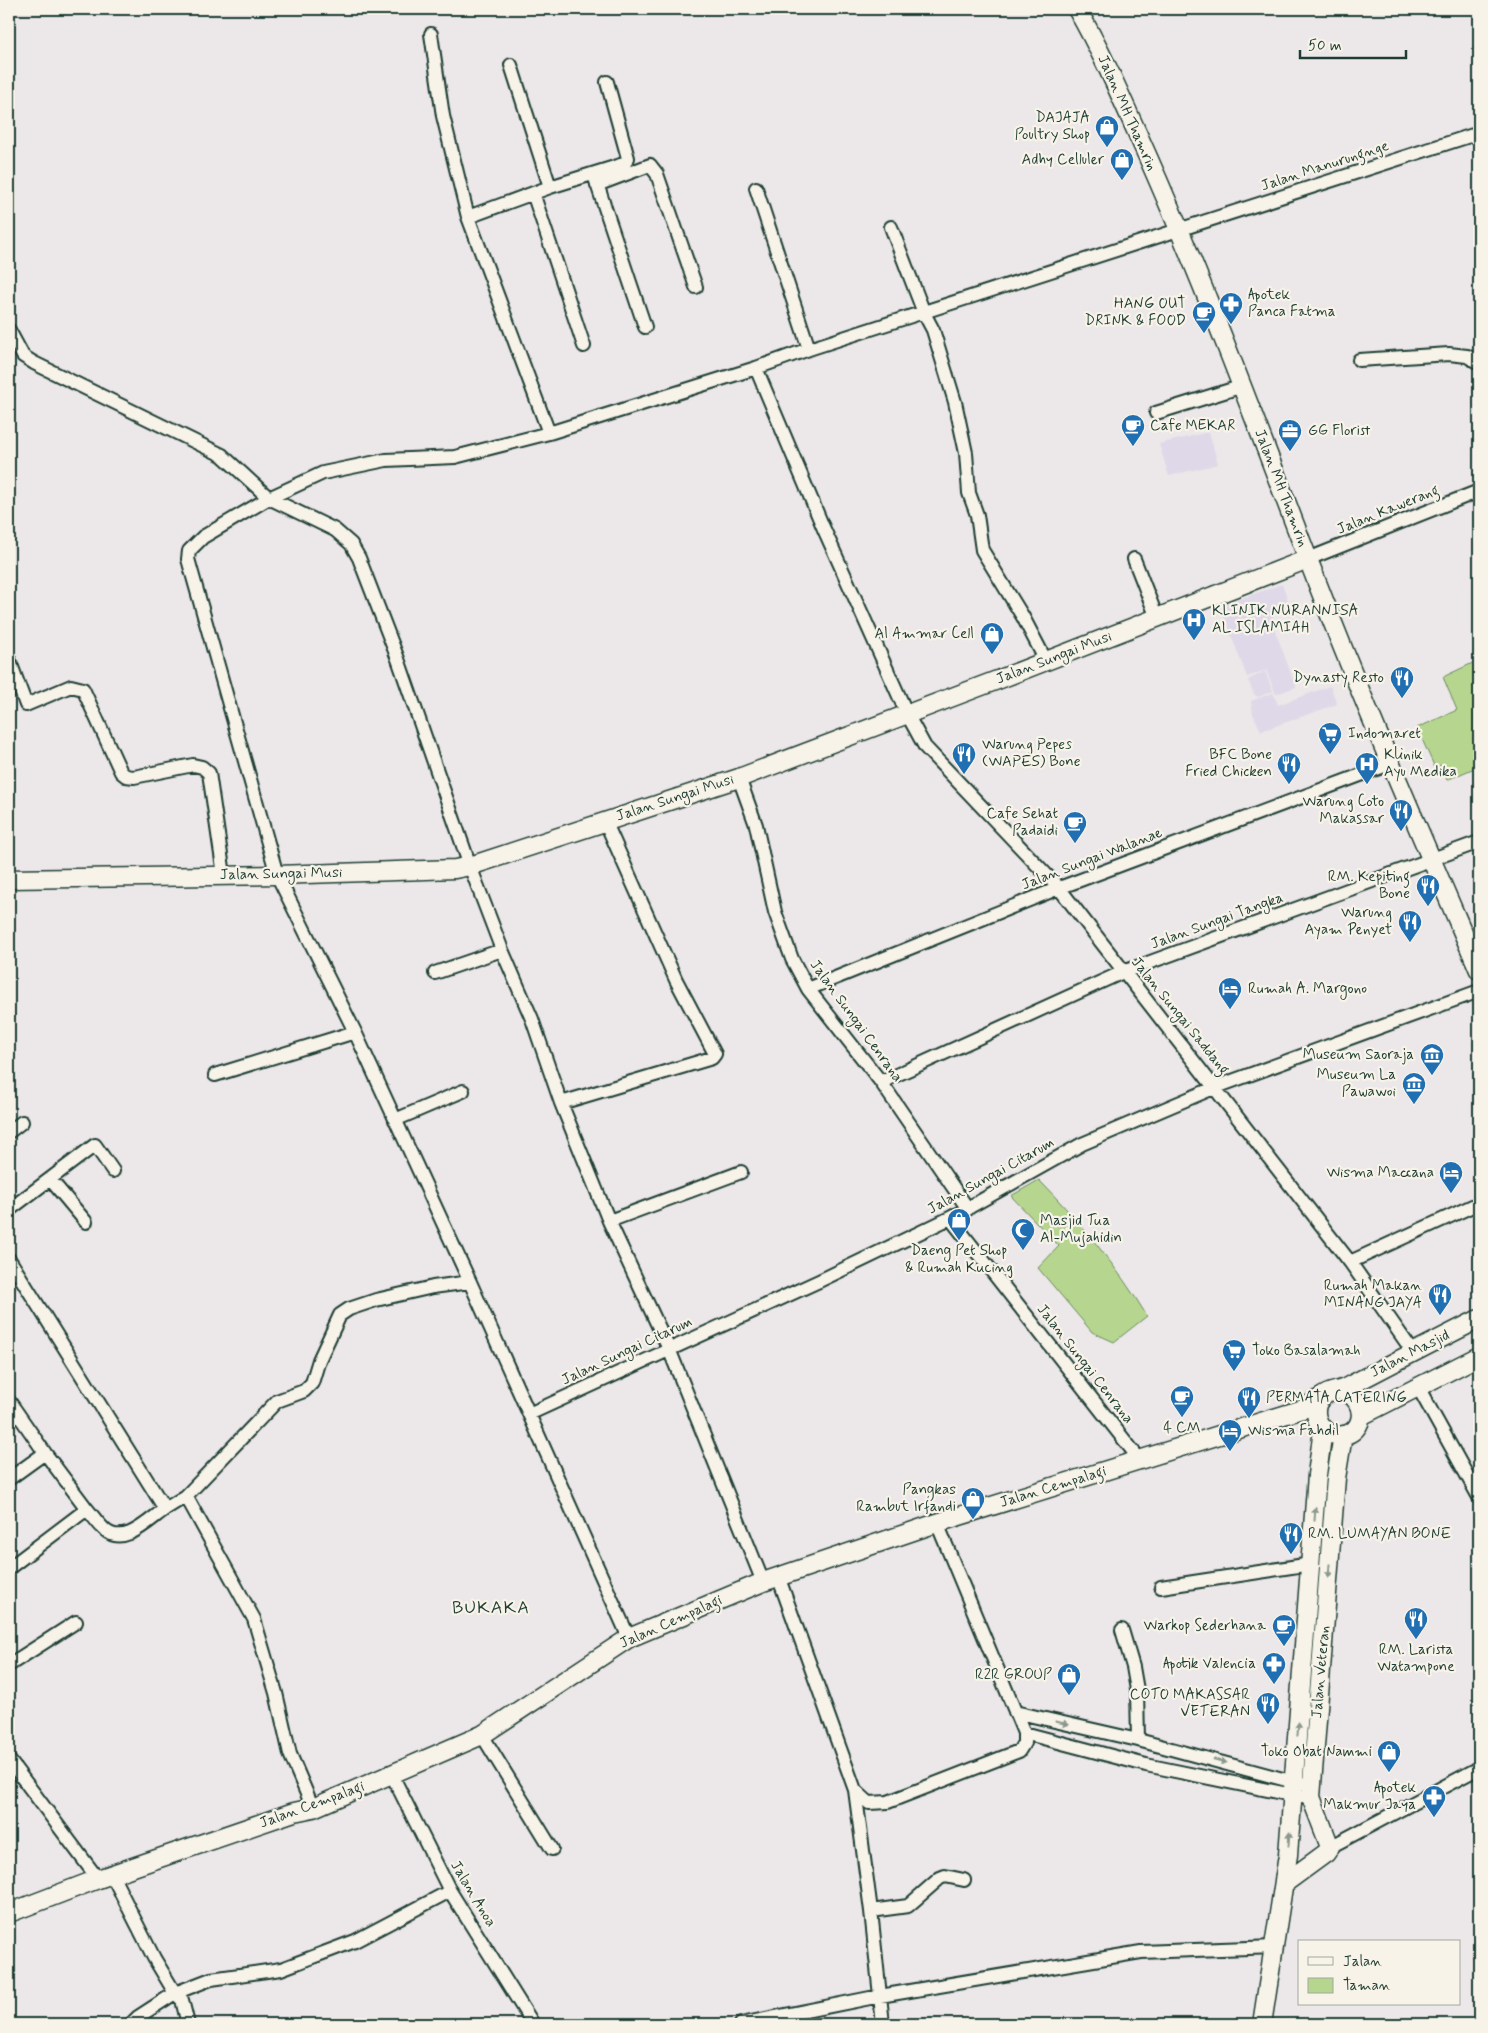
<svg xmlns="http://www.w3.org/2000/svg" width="1488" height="2033" font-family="Mynerve,sans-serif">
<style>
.built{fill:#dfd8e8}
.green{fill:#b6d68f;stroke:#6a8a62}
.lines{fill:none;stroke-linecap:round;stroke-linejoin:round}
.street-casing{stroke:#1f3d34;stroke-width:16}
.secondary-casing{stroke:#1f3d34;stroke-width:21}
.street{stroke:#f7f3e8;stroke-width:12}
.secondary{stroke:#f7f3e8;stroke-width:18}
.oneway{fill:#8b988e}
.labels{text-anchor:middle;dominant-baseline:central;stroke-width:4.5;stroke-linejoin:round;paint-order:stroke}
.street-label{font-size:15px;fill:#1f3d34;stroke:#f7f3e8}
.poi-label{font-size:15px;fill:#1f3d34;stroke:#f7f3e8;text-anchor:end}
.quarter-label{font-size:18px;letter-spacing:1px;fill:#1f3d34;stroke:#f7f3e8}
</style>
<rect width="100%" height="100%" fill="#ece7e8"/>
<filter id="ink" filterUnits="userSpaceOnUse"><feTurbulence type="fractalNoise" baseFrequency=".02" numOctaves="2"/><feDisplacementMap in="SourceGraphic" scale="10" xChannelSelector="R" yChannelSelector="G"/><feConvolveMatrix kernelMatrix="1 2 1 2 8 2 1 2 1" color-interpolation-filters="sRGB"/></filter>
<g filter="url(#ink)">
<!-- built -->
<path class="built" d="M 1209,432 L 1218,464 L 1169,476 L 1159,444 Z
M 1282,584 L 1290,606 L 1277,612 L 1271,620 L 1296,687 L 1276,694 L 1266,670 L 1247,677 L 1220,606 Z
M 1265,671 L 1273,691 L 1258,697 L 1254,694 L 1248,680 Z
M 1330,686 L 1337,704 L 1261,731 L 1253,714 L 1251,701 L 1273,693 L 1278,705 Z"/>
<!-- green -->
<path class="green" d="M 1479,660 L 1479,766 L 1447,780 L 1441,765 L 1435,768 L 1417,728 L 1457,710 L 1443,677 Z
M 1039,1180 C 1079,1221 1117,1266 1147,1316 L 1114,1342 L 1092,1332 L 1038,1268 L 1059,1246 L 1011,1196 Z"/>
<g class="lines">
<!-- street casing -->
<g class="street-casing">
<path id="street" d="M 431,34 L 443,116 L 468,217 L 549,433
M 511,65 L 550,187
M 595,178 L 645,327
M 597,185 L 650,165 L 657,174 L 696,287
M 756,188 L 809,349
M 533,193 L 584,346
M 468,217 L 550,187 L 618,166 L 625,163 L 628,158 L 607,82
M 891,227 L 924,313 L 933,330 L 955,402 L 966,453 L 969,493 L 977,515 L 982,550 L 1023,617 L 1046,661
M 9,330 L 23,356 L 34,363 L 222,455 L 269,498 L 323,473 L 386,460 L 455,457 L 549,433 L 756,368 L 809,349 L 1479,133
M 1359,360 L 1449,354 L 1467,356 L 1479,363
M 756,368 L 823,527 L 907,714 L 925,747 L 1059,888 L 1350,1262 L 1413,1352
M 1156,413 L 1243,386
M 1134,559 L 1157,618
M 1308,559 L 1479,491
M 9,659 L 26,705 L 71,686 L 83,689 L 121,772 L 126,776 L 134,777 L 193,765 L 202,767 L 209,773 L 224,875
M 739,778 L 756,825 L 775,912 L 792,959 L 808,989 L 881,1082 L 968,1209
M 435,973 L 502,950
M 808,989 L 1059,888 L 1390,764
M 215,1075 L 355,1032
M 881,1082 L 1123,972 L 1479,842
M 561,1103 L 712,1058 L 715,1054 L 676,980 L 605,821
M 395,1120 L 463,1091
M 9,1132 L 22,1122
M 50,1179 L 86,1222
M 9,1210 L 95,1145 L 113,1171
M 950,1218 L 1140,1460
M 609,1221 L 741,1172
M 9,1259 L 165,1509 L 186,1496
M 1350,1262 L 1479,1203
M 1418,1387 L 1479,1497
M 9,1401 L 45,1453 L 9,1479
M 529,1414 L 819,1281 L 950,1218 L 1082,1144 L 1216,1087 L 1479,991
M 87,1509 C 93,1516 98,1524 105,1530 C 124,1547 149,1520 165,1509
M 9,1568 L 87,1509 L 45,1453
M 778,1576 L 855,1790 L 871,1911 L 883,2024
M 1161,1587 L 1311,1564
M 1122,1630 L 1133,1667 L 1137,1690 L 1138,1740
M 629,1638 L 470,1282 L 355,1032 L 277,875 L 188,559 L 189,551 L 203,537 L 269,498 L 335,530 L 351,544 L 359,558 L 398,659 L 470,866 L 502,950 L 532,1019 L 561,1103 L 609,1221 L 669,1349 L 763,1582
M 9,1665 L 76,1622
M 1015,1712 L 1138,1740 L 1294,1782 L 1312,1785
M 1024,1733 L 1146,1765 L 1292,1795 L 1311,1797
M 482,1735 L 552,1849
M 9,1760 L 98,1879
M 392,1775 L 450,1891 L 533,2024
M 855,1790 L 869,1803 L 888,1802 L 1019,1751 L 1024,1743 L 1024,1733 L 937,1523
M 313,1808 L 290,1754 L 276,1693 L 254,1619 L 186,1496 L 277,1401 L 304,1391 L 312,1383 L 319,1360 L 340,1315 L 349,1309 L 376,1300 L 433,1287 L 470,1282
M 1330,1847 L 1479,1768
M 112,1875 L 154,1958 L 175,1993 L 138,2017 L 131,2024
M 871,1911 L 908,1906 L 940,1878 L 945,1876 L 964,1880
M 188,2024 L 182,2000 L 175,1993 L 211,1979 L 281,1969 L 355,1941 L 450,1891
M 741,2024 L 880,1996 L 1141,1952 L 1275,1947"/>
</g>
<!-- secondary casing -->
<g class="secondary-casing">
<path id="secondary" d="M 1077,9 C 1104,56 1125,106 1147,155 C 1206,288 1256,423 1308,559 C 1361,698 1420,833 1479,970
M 9,879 L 277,875 L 455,869 L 470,866 L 739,778 L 1000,679 L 1308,559
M 1341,1390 C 1372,1400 1364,1440 1335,1435 C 1317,1432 1310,1409 1322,1397 C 1330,1390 1339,1392 1347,1387 C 1391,1364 1435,1341 1479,1319
M 1361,1416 L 1479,1356
M 1285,1883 L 1326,1853 L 1330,1847 L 1311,1797 L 1336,1478 L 1343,1435
M 9,1913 L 98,1879 L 294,1812 L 313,1808 L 482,1735 L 629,1638 L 763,1582 L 937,1523 L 1303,1409 L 1322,1397
M 1262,2024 L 1288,1855 L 1317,1475 L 1323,1429"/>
</g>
<!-- street -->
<use href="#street" class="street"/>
<!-- secondary -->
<use href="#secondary" class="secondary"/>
</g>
<!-- one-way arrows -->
<defs><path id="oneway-solid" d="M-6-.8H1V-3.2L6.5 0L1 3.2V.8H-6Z" transform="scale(1.25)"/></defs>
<g class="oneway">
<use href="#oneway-solid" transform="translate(1315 1514) rotate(-86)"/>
<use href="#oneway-solid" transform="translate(1329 1571) rotate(94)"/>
<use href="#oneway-solid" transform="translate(1062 1723) rotate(13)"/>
<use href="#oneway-solid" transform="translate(1298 1729) rotate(-85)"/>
<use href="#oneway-solid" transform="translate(1220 1761) rotate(15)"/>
<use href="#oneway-solid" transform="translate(1289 1839) rotate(-86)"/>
</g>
</g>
<!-- icons -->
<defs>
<g id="shop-pin" transform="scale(1.25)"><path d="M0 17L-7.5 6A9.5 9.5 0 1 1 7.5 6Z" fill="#1f6fb2" stroke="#f7f3e8"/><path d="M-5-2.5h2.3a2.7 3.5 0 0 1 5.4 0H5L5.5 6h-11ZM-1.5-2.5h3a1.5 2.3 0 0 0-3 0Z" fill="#fff"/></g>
<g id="pharmacy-pin" transform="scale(1.25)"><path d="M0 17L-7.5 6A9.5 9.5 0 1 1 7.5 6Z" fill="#1f6fb2" stroke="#f7f3e8"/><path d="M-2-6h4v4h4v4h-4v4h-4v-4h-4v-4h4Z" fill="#fff"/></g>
<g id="cafe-pin" transform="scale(1.25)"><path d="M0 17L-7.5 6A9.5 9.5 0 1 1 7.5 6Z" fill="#1f6fb2" stroke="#f7f3e8"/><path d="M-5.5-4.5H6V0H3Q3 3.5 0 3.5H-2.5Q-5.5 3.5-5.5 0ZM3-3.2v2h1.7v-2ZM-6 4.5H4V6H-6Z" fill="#fff"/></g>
<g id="office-pin" transform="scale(1.25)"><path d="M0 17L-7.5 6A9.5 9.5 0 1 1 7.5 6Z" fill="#1f6fb2" stroke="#f7f3e8"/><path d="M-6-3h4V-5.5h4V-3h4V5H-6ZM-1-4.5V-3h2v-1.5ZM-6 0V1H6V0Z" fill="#fff"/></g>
<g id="hospital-pin" transform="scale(1.25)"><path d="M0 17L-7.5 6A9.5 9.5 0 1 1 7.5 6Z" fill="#1f6fb2" stroke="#f7f3e8"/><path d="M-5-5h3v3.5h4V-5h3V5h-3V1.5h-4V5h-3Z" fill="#fff"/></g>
<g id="restaurant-pin" transform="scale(1.25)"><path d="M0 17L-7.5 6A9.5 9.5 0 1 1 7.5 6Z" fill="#1f6fb2" stroke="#f7f3e8"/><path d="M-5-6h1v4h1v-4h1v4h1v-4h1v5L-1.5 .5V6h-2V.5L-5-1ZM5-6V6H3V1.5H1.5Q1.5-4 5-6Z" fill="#fff"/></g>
<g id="supermarket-pin" transform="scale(1.25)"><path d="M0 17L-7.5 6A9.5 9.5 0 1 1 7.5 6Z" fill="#1f6fb2" stroke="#f7f3e8"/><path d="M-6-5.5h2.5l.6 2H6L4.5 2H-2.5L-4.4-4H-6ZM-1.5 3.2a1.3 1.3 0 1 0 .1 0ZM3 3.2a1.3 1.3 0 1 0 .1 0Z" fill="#fff"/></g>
<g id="hotel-pin" transform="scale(1.25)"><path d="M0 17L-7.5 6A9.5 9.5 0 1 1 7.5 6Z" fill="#1f6fb2" stroke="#f7f3e8"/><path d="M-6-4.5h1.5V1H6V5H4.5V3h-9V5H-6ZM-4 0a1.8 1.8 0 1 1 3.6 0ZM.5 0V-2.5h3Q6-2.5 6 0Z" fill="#fff"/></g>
<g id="museum-pin" transform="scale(1.25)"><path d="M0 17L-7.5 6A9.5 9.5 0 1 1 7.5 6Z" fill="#1f6fb2" stroke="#f7f3e8"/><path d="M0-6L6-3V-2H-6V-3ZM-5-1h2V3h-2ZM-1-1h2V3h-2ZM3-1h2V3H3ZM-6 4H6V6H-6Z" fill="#fff"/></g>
<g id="mosque-pin" transform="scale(1.25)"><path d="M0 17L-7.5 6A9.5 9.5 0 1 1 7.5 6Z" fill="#1f6fb2" stroke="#f7f3e8"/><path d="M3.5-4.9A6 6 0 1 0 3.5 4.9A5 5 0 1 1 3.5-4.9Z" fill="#fff"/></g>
</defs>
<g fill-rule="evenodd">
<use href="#shop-pin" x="1107" y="127"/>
<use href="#shop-pin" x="1122" y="160"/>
<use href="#pharmacy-pin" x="1231" y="304"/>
<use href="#cafe-pin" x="1204" y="313"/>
<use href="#cafe-pin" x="1133" y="426"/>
<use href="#office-pin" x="1290" y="431"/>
<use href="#hospital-pin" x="1194" y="620"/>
<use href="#shop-pin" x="992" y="634"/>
<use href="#restaurant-pin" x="1402" y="678"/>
<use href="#supermarket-pin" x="1330" y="734"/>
<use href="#restaurant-pin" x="964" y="754"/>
<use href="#restaurant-pin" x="1289" y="764"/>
<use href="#hospital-pin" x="1367" y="764"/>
<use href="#restaurant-pin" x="1401" y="811"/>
<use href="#cafe-pin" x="1075" y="823"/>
<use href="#restaurant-pin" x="1428" y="886"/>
<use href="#restaurant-pin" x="1410" y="922"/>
<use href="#hotel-pin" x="1230" y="989"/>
<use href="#museum-pin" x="1432" y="1055"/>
<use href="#museum-pin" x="1414" y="1084"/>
<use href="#hotel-pin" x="1451" y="1173"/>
<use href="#shop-pin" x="959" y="1220"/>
<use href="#mosque-pin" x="1023" y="1230"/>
<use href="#restaurant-pin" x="1440" y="1295"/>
<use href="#supermarket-pin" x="1234" y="1351"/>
<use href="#cafe-pin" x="1182" y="1397"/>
<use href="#restaurant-pin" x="1249" y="1398"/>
<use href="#hotel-pin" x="1230" y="1431"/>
<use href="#shop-pin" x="973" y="1499"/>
<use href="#restaurant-pin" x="1291" y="1534"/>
<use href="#restaurant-pin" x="1416" y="1619"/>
<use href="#cafe-pin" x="1284" y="1626"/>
<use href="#pharmacy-pin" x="1274" y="1664"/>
<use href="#shop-pin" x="1069" y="1675"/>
<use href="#restaurant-pin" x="1268" y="1704"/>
<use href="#shop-pin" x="1389" y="1752"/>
<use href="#pharmacy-pin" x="1434" y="1797"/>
</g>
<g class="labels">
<!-- street labels -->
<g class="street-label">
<text transform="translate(1127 113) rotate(66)">Jalan MH Thamrin</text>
<text transform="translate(1325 166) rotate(-18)">Jalan Manurungnge</text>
<text transform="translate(1281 488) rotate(69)">Jalan MH Thamrin</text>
<text transform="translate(1388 510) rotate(-22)">Jalan Kawerang</text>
<text transform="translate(1054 658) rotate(-21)">Jalan Sungai Musi</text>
<text transform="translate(675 798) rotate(-18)">Jalan Sungai Musi</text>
<text transform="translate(1092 859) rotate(-21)">Jalan Sungai Walanae</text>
<text transform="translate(281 874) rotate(-1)">Jalan Sungai Musi</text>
<text transform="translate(1217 921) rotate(-20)">Jalan Sungai Tangka</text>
<text transform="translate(1180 1016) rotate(51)">Jalan Sungai Saddang</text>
<text transform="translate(856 1021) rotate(54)">Jalan Sungai Cenrana</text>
<text transform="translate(991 1176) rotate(-29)">Jalan Sungai Citarum</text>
<text transform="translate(627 1351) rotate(-25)">Jalan Sungai Citarum</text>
<text transform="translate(1410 1354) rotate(-27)">Jalan Masjid</text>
<text transform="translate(1085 1364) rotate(52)">Jalan Sungai Cenrana</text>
<text transform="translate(1053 1487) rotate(-17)">Jalan Cempalagi</text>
<text transform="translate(671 1622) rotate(-24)">Jalan Cempalagi</text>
<text transform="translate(1321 1672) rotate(-85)">Jalan Veteran</text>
<text transform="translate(312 1805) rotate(-20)">Jalan Cempalagi</text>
<text transform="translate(473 1894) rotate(59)">Jalan Anoa</text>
</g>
<!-- poi labels -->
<g class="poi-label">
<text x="1090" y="118">DAJAJA<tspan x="1090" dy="17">Poultry Shop</tspan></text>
<text x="1104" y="160">Adhy Celluler</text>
<text x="1248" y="295" text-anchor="start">Apotek<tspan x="1248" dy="17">Panca Fatma</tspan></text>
<text x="1186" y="304">HANG OUT<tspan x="1186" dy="17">DRINK &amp; FOOD</tspan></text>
<text x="1150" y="426" text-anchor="start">Cafe MEKAR</text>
<text x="1308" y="431" text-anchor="start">GG Florist</text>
<text x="1212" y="611" text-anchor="start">KLINIK NURANNISA<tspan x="1212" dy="17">AL ISLAMIAH</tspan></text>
<text x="974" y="634">Al Ammar Cell</text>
<text x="1384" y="678">Dynasty Resto</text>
<text x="1348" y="734" text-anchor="start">Indomaret</text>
<text x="982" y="745" text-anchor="start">Warung Pepes<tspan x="982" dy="17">(WAPES) Bone</tspan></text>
<text x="1272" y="755">BFC Bone<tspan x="1272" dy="17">Fried Chicken</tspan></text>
<text x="1384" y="755" text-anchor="start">Klinik<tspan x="1384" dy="17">Ayu Medika</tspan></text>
<text x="1384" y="802">Warung Coto<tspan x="1384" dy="17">Makassar</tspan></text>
<text x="1058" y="814">Cafe Sehat<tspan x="1058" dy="17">Padaidi</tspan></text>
<text x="1410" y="877">RM. Kepiting<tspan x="1410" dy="17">Bone</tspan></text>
<text x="1392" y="913">Warung<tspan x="1392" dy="17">Ayam Penyet</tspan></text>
<text x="1248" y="989" text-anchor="start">Rumah A. Margono</text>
<text x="1414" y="1055">Museum Saoraja</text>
<text x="1396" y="1075">Museum La<tspan x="1396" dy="17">Pawawoi</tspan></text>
<text x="1434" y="1173">Wisma Maccana</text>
<text x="1040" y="1221" text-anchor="start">Masjid Tua<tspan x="1040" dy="17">Al-Mujahidin</tspan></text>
<text x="959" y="1251" text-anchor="middle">Daeng Pet Shop<tspan x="959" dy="17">&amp; Rumah Kucing</tspan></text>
<text x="1422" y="1286">Rumah Makan<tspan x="1422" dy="17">MINANG JAYA</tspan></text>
<text x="1252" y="1351" text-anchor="start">Toko Basalamah</text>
<text x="1266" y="1398" text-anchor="start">PERMATA CATERING</text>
<text x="1182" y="1428" text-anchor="middle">4 CM</text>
<text x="1248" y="1431" text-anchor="start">Wisma Fahdil</text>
<text x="956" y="1490">Pangkas<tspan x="956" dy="17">Rambut Irfandi</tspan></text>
<text x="1308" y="1534" text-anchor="start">RM. LUMAYAN BONE</text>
<text x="1266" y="1626">Warkop Sederhana</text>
<text x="1416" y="1650" text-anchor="middle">RM. Larista<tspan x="1416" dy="17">Watampone</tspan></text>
<text x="1256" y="1664">Apotik Valencia</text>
<text x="1052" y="1675">R2R GROUP</text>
<text x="1250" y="1695">COTO MAKASSAR<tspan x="1250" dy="17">VETERAN</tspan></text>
<text x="1372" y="1752">Toko Obat Nammi</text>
<text x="1416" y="1788">Apotek<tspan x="1416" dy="17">Makmur Jaya</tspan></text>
</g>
<!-- quarter labels -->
<g class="quarter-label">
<text x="491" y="1608">BUKAKA</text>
</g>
</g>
<!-- margin -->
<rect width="1488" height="2033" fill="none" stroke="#f7f3e8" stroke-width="30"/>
<rect x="15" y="15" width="1458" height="2003" fill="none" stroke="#1f3d34" stroke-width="2" filter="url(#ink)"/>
<!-- legend -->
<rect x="1298" y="1940" width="162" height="65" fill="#f7f3e8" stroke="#a1aaa0"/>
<rect x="1308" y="1957" width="25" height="8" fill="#f7f3e8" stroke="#a1aaa0"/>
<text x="1343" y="1966" font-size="15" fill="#1f3d34">Jalan</text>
<rect x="1308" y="1978" width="25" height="15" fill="#b6d68f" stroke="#a1aaa0"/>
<text x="1343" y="1990" font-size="15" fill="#1f3d34">Taman</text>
<!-- scale -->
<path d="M1300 50v8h106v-8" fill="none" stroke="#1f3d34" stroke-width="2.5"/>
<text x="1308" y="50" font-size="15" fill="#1f3d34" stroke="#f7f3e8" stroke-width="4" paint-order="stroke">50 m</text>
</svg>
